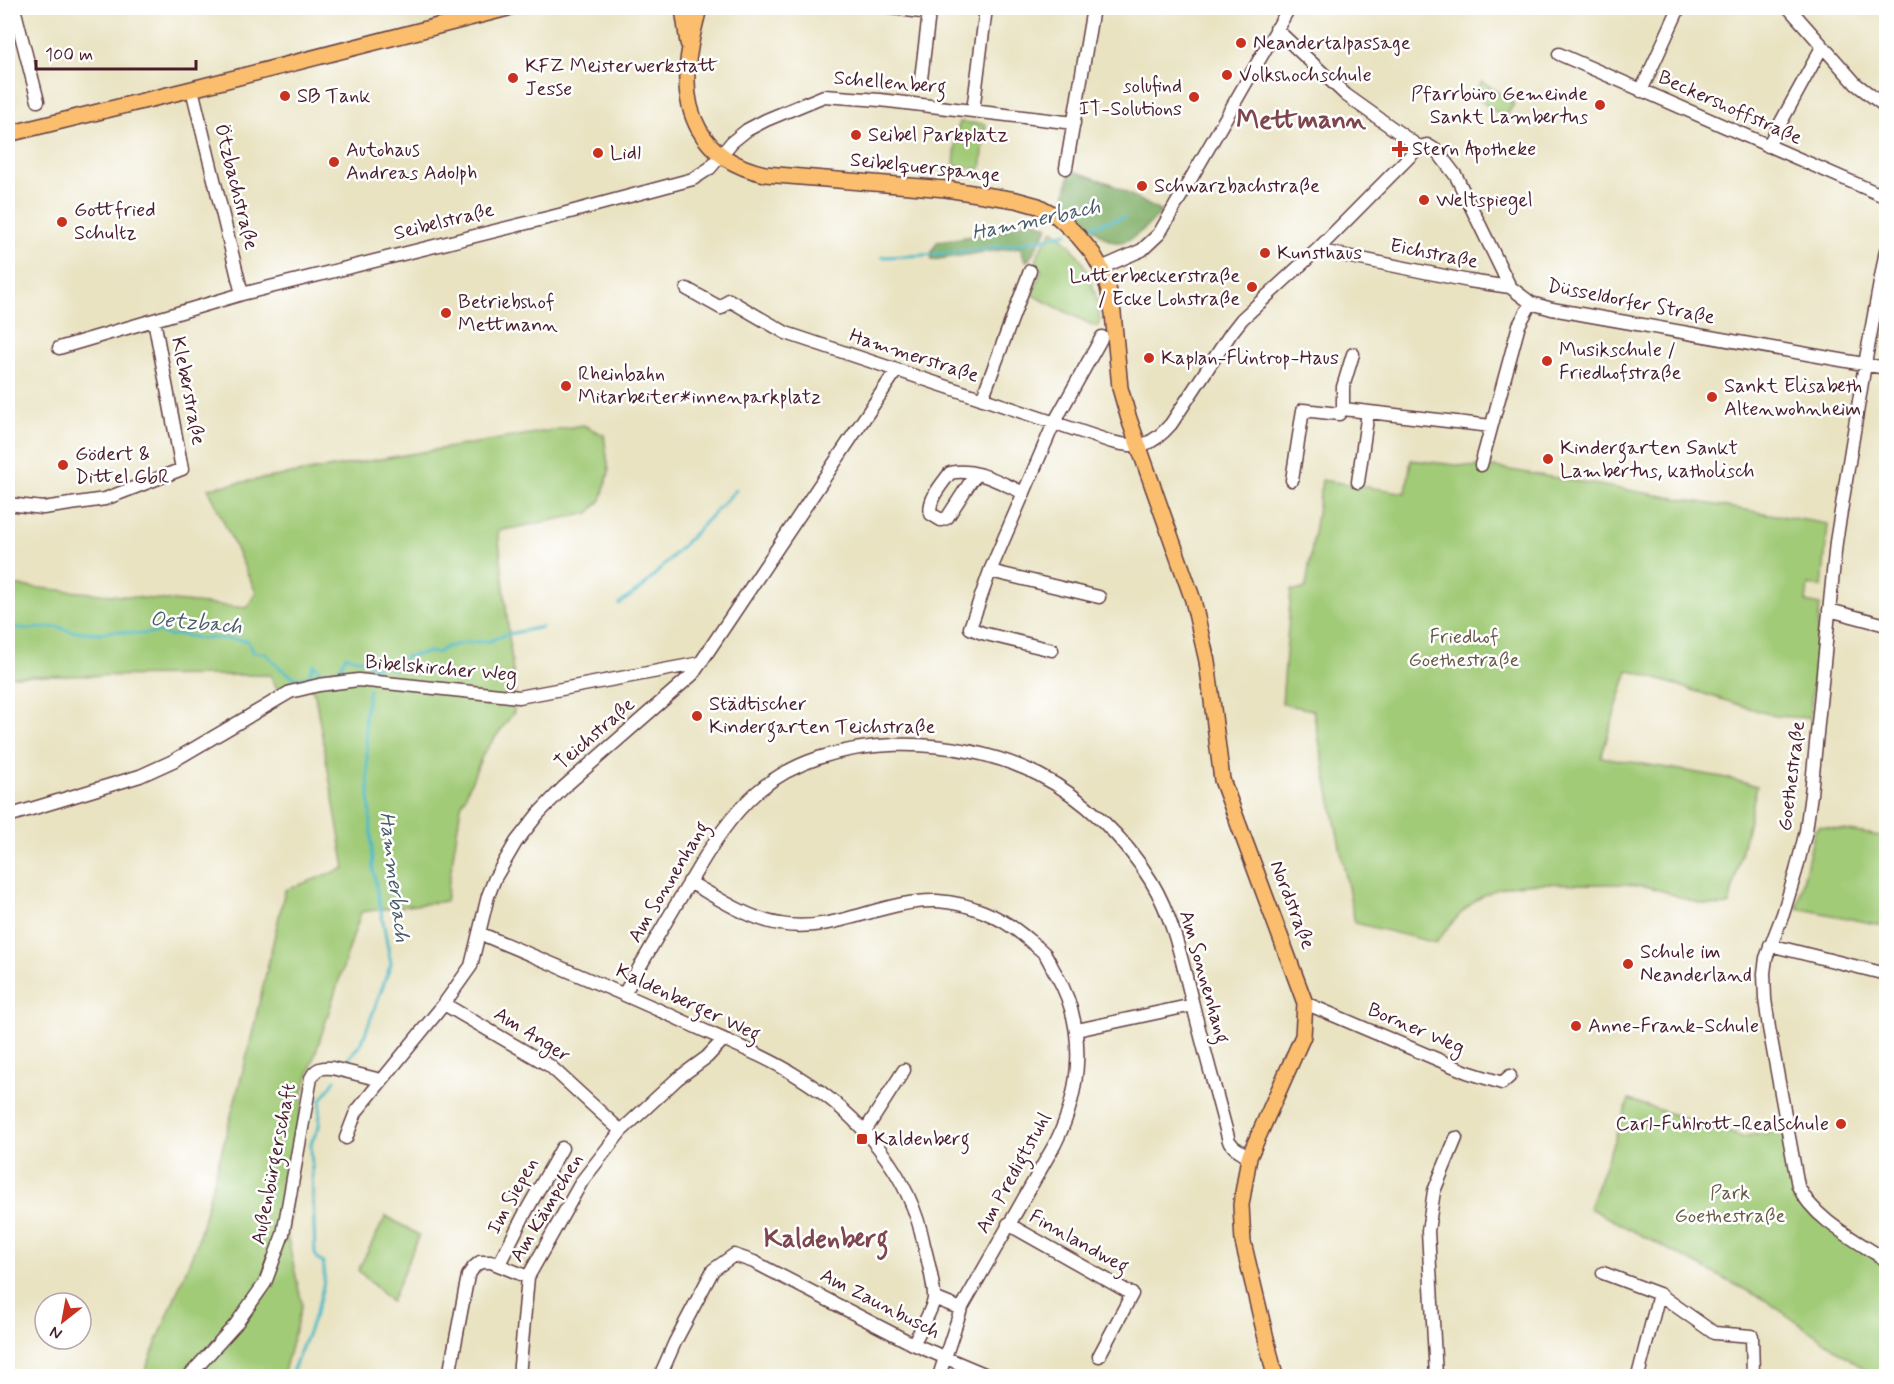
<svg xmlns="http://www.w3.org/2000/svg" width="1894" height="1384" font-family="Mynerve,sans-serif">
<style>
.green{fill:#a1cb77;stroke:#767551;stroke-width:1.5}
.forest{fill:#80af68;stroke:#65674a;stroke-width:1.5}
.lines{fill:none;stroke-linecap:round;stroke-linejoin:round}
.stream{stroke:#4cb9c7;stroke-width:3}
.minor-casing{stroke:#623c42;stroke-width:15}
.major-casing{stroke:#623c42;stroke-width:18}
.minor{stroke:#fff;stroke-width:12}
.major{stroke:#fabe6e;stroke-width:15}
.poi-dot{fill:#c8321e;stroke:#fff;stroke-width:2}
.labels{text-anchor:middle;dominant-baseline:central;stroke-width:5;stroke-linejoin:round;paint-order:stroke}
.poi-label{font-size:20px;fill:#4a1f2b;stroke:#fff;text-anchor:start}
.street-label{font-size:20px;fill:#4a1f2b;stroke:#fff}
.park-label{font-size:20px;fill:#685b46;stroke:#fff}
.water-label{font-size:21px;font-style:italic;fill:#4b5d69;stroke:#fff}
.district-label{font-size:26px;font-weight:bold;fill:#7e474e;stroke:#fff}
</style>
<rect width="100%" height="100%" fill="#fff"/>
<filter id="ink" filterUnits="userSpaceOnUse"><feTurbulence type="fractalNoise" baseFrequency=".0167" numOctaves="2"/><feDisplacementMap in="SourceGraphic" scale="12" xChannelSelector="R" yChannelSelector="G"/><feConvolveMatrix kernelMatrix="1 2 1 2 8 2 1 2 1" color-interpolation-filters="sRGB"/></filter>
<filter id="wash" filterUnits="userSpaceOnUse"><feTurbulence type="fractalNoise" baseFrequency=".008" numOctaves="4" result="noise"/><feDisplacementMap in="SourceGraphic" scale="24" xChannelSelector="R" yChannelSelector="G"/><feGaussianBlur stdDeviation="1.35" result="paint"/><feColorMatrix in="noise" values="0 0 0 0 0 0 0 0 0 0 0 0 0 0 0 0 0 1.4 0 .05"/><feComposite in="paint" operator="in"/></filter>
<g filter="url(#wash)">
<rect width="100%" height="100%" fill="#e9e3c2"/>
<!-- green -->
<path class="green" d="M 1482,81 L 1514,104 L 1505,118 L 1475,97 L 1475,92 Z
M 960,122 L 986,124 L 981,169 L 954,166 L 957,131 Z
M 1053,230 C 1083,251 1096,285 1100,320 L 1098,326 L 1094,326 L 1032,295 L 1042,270 L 1036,264 L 1039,251 Z
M 583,425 L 604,435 L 609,472 L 601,500 L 589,513 L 498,531 L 515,692 L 514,712 L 483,754 L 461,806 L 446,901 L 361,912 L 303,1092 L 287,1235 L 302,1304 L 283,1376 L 143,1376 L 197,1243 L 248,1052 L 285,890 L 345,868 L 315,695 L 308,681 L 279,692 L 270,675 L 8,676 L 8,585 L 247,608 L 256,592 L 208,488 Z
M 1411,460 L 1474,467 L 1481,465 L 1828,524 L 1822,587 L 1808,585 L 1806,602 L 1820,605 L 1810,718 L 1775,716 L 1628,670 L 1601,757 L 1722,777 L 1757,786 L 1729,905 C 1699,910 1673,891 1644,886 C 1624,882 1600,885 1580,884 C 1505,882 1483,880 1436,943 L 1355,923 L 1313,710 L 1282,704 L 1291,590 L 1301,590 L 1306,587 L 1322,480 L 1406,493 Z
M 1819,826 L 1886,837 L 1886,926 L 1797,908 L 1815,830 Z
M 1629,1100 L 1742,1137 L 1785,1129 L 1799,1198 L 1817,1215 L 1886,1268 L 1886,1376 L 1874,1376 L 1765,1300 L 1589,1208 Z
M 386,1216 L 419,1235 L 391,1302 L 358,1270 Z"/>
<!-- forest -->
<path class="forest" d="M 1070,170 L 1109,183 L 1161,212 C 1110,268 1109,235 1064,204 Z
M 1026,216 L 1048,227 L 1028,261 L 1025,260 L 1020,247 L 932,260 L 931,254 L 937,242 L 1001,231 L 1022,224 Z"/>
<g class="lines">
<!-- stream -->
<path class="stream" d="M 1079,230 L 1124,217
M 882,257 C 944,255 1006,249 1067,233
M 619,604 L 643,587 L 736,490
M 8,626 L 27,629 L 59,627 L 69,631 L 99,633 L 115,631 L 140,634 L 161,632 L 169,636 C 183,632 186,637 198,638 C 215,638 231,638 248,641 L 252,652 L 265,653 L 280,668 L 295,678 L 309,676 L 314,664 L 324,676 L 340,670 L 345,656 L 362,660 L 375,667
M 373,674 L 375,667 L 385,664 L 392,669 L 401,667 L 405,657 L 429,652 L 437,653 L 446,647 L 465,643 L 490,641 L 504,635 L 542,627
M 349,1058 L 362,1042 L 391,964 L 373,869 L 365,717 L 369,689
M 291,1376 C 300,1347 331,1290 323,1263 L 317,1259 L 315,1253 L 311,1143 L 319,1127 L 321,1100 L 335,1080"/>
</g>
</g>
<g filter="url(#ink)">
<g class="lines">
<!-- minor casing -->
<g class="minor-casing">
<path id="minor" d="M 14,8 L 38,101
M 892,8 L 929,13 L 936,8
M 1789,8 L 1856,84 L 1886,107
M 1276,29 L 1346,95 L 1419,147
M 1559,54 L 1886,197
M 921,79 L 929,13
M 192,89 L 242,294
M 1641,91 L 1679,8
M 973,111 L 986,8
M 1768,146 L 1822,47
M 1066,168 L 1093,8
M 1317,250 L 1469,281 L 1510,287
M 1886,250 L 1865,364 L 1836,542 L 1811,794 L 1806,831 L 1796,871 L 1783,914 L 1766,958 L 1764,973 L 1765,999 L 1769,1028 L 1798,1186 C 1814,1220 1856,1240 1886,1260
M 1101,268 L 1142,250 L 1159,234 L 1289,8
M 687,289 L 721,308 L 729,300 L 786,333 L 1112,442 C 1140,449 1152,446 1171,424 L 1231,333 L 1242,319 L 1317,250 L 1419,147 L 1427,145 L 1437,151 L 1456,176 L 1510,287 L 1531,303 L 1552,309 L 1886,368
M 59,348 L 242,294 L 559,215 L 693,179 L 710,168 L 732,142 L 747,130 L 766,120 L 824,96 L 880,100 L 1074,123
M 1353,354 L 1343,387 L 1343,409 L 1491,426
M 982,399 L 1030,271
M 1481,465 L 1519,325 L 1531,303
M 978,474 L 971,481 L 947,518 L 941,520 L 931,514 C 927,500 942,484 950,473 C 975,467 1001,483 1024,493
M 1292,480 L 1303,410 L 1339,414 L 1343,409
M 1358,482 L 1368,412
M 8,504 L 43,508 L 105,499 L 182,469 L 154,320
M 990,571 L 1099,597
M 1829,610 L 1886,625
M 1052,650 L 982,633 L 970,628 L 990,571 L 1054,423 L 1102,337
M 8,816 L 140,776 L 173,761 L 290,692 L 319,685 L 358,680 L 519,697 L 701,663
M 689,882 C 717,897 748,919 780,924 C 834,934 883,899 937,901 C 969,903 1000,916 1024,936 C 1031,942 1039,948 1045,954 C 1049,960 1052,968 1056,974 C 1087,1027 1082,1090 1055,1144 L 961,1309 L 939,1376
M 479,933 C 547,962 616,990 683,1021 C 721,1039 762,1054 797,1076 C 859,1114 910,1173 924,1245 C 927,1256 935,1289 934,1299 C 932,1310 919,1333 913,1344
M 1770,945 L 1886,974
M 624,994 C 647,955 669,915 693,877 C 711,846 730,816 757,792 C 829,730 958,734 1039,775 C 1084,798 1125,838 1151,881 C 1174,919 1182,962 1193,1005 C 1204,1050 1217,1095 1229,1141 L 1234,1147 L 1249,1157
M 1305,1003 L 1467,1072 L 1502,1083 L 1510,1076
M 444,1004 L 550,1066 L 621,1131
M 1077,1030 L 1193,1005
M 865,1131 L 904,1070
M 346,1138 L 356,1112 L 444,1004 L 471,966 L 488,896 L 495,878 L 516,842 L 538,814 L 564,787 L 693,674 L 896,371
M 1008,1224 L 1132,1294 L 1099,1356
M 499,1264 L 524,1215 L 562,1148
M 1603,1273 L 1659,1294 L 1638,1376
M 1659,1294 L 1714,1333 L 1752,1336 L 1753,1376
M 934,1298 L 961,1309
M 189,1376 L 236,1324 L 265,1283 L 283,1234 L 311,1078 C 316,1068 322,1067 332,1068 L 381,1080
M 449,1376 L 465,1291 L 468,1276 L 474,1267 L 480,1262 L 491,1262 L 528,1277
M 519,1376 L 528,1277 L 582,1181 L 621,1131 L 677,1079 L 707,1057 L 723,1040
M 660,1376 L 675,1342 L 713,1270 L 734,1255 L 754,1262 L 913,1344 L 989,1376
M 1436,1376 L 1428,1231 L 1434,1191 L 1456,1138"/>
</g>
<!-- major casing -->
<g class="major-casing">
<path id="major" d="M 699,8 C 696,21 692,34 690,48 C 678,111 701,160 765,174 L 946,189 L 1016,200 L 1038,206 L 1058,217 L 1078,236 L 1093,254 L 1101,268 L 1108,287 L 1113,313 L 1120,388 L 1129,419 L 1193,600 L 1207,661 L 1222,780 L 1305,1003 L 1303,1036 L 1249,1157 L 1241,1205 L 1243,1242 L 1275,1376
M 683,9 L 688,43
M 8,134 L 192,89 L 508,8"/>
</g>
<!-- minor -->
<use href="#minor" class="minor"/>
<!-- major -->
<use href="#major" class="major"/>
</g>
</g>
<!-- markers -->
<g class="poi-dot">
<circle cx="1241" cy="43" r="6"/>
<circle cx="1227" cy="75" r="6"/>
<circle cx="513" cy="78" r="6"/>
<circle cx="285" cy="96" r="6"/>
<circle cx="1194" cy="97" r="6"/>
<circle cx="1600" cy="105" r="6"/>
<circle cx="856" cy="135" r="6"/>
<path d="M1397 140h6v6h6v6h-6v6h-6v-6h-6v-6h6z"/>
<circle cx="598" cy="153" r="6"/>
<circle cx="334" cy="162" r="6"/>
<circle cx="1142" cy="186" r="6"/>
<circle cx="1424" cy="200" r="6"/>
<circle cx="62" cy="222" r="6"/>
<circle cx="1265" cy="253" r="6"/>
<circle cx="1252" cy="287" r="6"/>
<circle cx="446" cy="313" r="6"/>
<circle cx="1149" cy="358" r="6"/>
<circle cx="1547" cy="361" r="6"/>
<circle cx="566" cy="386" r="6"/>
<circle cx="1712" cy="397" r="6"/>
<circle cx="1548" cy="459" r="6"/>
<circle cx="63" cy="465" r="6"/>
<circle cx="697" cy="716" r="6"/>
<circle cx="1628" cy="964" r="6"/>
<circle cx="1576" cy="1026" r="6"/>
<circle cx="1841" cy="1124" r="6"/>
<rect x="856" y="1133" width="12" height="12" rx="3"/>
</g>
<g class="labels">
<!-- poi labels -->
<g class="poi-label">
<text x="1253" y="43">Neandertalpassage</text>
<text x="525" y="66">KFZ Meisterwerkstatt<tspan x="525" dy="23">Jesse</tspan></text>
<text x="1239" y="75">Volkshochschule</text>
<text x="1182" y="86" text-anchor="end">solufind<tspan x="1182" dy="23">IT-Solutions</tspan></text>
<text x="1588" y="94" text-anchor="end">Pfarrbüro Gemeinde<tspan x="1588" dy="23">Sankt Lambertus</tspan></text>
<text x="297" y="96">SB Tank</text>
<text x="868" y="135">Seibel Parkplatz</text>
<text x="1412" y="149">Stern Apotheke</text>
<text x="346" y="150">Autohaus<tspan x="346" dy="23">Andreas Adolph</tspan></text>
<text x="610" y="153">Lidl</text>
<text x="1154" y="186">Schwarzbachstraße</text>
<text x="1436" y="200">Weltspiegel</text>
<text x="74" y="210">Gottfried<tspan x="74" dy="23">Schultz</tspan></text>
<text x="1277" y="253">Kunsthaus</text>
<text x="1240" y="276" text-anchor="end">Lutterbeckerstraße<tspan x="1240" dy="23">/ Ecke Lohstraße</tspan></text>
<text x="458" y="302">Betriebshof<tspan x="458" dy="23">Mettmann</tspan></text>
<text x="1559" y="350">Musikschule /<tspan x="1559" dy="23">Friedhofstraße</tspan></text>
<text x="1161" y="358">Kaplan-Flintrop-Haus</text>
<text x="578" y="374">Rheinbahn<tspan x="578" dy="23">Mitarbeiter*innenparkplatz</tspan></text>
<text x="1724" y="386">Sankt Elisabeth<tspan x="1724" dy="23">Altenwohnheim</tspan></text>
<text x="1560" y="448">Kindergarten Sankt<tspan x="1560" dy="23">Lambertus, katholisch</tspan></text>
<text x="75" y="454">Gödert &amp;<tspan x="75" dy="23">Dittel GbR</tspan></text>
<text x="709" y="704">Städtischer<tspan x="709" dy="23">Kindergarten Teichstraße</tspan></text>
<text x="1640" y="952">Schule im<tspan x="1640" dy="23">Neanderland</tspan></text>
<text x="1588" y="1026">Anne-Frank-Schule</text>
<text x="1829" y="1124" text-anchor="end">Carl-Fuhlrott-Realschule</text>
<text x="874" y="1139">Kaldenberg</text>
</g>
<!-- street labels -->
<g class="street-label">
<text transform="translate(890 83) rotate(5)">Schellenberg</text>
<text transform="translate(1730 108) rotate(24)">Beckershoffstraße</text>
<text transform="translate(925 168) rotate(6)">Seibelquerspange</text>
<text transform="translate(236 187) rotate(76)">Ötzbachstraße</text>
<text transform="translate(444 222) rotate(-14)">Seibelstraße</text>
<text transform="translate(1434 254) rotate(11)">Eichstraße</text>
<text transform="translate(1631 302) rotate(11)">Düsseldorfer Straße</text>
<text transform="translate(914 356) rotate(18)">Hammerstraße</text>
<text transform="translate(188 391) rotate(79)">Kleberstraße</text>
<text transform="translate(441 669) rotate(5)">Bibelskircher Weg</text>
<text transform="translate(595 734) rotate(-41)">Teichstraße</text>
<text transform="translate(1792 776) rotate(-83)">Goethestraße</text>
<text transform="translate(669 882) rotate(-59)">Am Sonnenhang</text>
<text transform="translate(1292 905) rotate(69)">Nordstraße</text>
<text transform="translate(1204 977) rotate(74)">Am Sonnenhang</text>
<text transform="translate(688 1003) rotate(25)">Kaldenberger Weg</text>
<text transform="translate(1416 1029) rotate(23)">Borner Weg</text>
<text transform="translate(532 1035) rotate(32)">Am Anger</text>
<text transform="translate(274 1164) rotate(-79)">Außenbürgerschaft</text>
<text transform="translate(1014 1173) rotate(-61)">Am Predigtstuhl</text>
<text transform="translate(513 1196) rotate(-61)">Im Siepen</text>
<text transform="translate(547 1208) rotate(-59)">Am Kämpchen</text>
<text transform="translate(1079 1242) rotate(29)">Finnlandweg</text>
<text transform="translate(880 1304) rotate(27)">Am Zaunbusch</text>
</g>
<!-- park labels -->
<g class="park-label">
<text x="1464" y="637">Friedhof<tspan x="1464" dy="23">Goethestraße</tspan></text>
<text x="1730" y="1193">Park<tspan x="1730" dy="23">Goethestraße</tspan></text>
</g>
<!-- water labels -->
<g class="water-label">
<text transform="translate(1036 220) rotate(-12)">Hammerbach</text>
<text transform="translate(196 623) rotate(5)">Oetzbach</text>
<text transform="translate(394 877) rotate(83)">Hammerbach</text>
</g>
<!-- district labels -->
<g class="district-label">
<text x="1301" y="121">Mettmann</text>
<text x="826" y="1240">Kaldenberg</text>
</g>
</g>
<!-- margin -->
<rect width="1894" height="1384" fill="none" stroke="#fff" stroke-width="30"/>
<!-- north arrow -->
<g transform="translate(63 1321) rotate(211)"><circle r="28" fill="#ffffff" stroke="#b7a5aa" stroke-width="1.5"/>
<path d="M0-4.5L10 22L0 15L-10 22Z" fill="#c8321e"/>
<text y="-9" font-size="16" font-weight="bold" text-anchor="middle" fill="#4a1f2b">N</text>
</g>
<!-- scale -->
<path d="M36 60v9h160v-9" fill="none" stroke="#4a1f2b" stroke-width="3"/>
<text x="45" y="60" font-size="18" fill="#4a1f2b" stroke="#ffffff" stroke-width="4.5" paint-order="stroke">100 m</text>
</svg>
